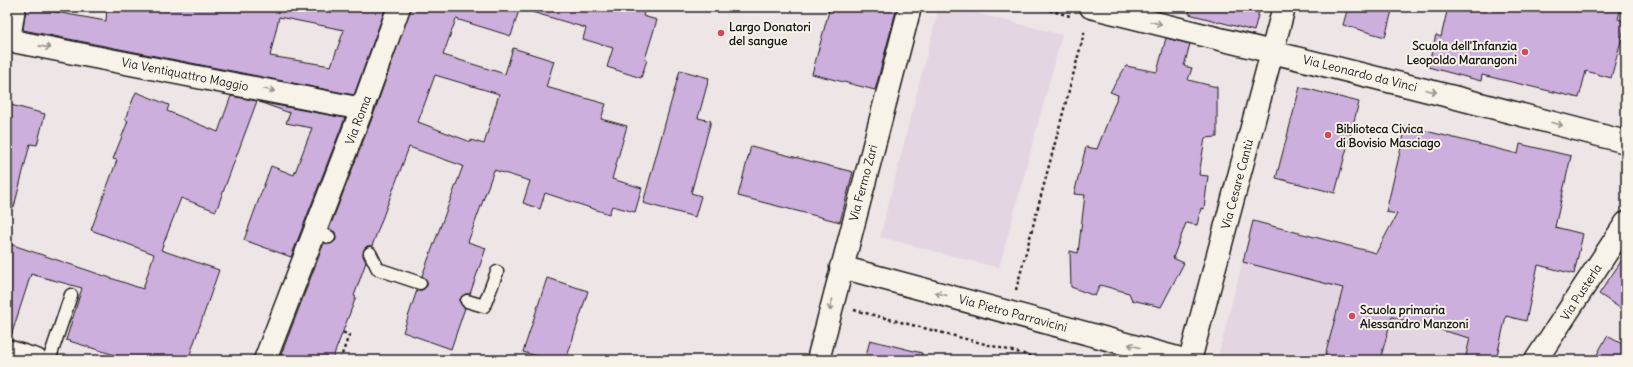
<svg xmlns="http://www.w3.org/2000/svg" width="1633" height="367" font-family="Delius,sans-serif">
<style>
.built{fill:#e4d5e3}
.building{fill:#ccafdc;stroke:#1c1c1c;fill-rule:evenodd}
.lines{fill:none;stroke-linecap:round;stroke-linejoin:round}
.lane-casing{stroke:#1c1c1c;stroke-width:15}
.street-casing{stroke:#1c1c1c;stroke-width:25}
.secondary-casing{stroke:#1c1c1c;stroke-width:25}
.path{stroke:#1c1c1c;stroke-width:2.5;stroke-dasharray:3 3;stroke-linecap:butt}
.lane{stroke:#f7f3e8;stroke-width:12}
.street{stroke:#f7f3e8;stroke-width:22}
.secondary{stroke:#f7f3e8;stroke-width:22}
.oneway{stroke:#94928c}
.poi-dot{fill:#d1495b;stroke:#f7f3e8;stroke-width:1.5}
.labels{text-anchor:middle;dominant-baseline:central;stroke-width:4;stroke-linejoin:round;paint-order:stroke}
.poi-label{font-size:12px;font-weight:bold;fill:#1c1c1c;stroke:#f7f3e8;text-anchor:start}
.street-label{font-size:12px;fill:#1c1c1c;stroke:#f7f3e8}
</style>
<rect width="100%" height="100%" fill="#eee5e6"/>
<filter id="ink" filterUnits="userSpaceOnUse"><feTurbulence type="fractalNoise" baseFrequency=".025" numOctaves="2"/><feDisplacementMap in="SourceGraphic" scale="8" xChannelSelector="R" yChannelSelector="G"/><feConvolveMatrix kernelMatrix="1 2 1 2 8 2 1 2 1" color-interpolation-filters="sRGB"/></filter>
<g filter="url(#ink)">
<!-- built -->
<path class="built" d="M 939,7 L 953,7 L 1062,35 L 999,268 L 880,237 Z
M 1253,221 L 1430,267 L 1485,273 L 1465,360 L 1217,360 Z"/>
<!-- building -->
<path class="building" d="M 26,7 L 50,7 L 50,11 L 106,21 L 107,7 L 386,7 L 354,95 L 23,30 ZM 279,17 L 344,30 L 331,66 L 270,56 Z
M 411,7 L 520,7 L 511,36 L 456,19 L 443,55 L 505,74 L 513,48 L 554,61 L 546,87 L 606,104 L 601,119 L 627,126 L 612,179 L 642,188 L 635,212 L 612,206 L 609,214 L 545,193 L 540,209 L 523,203 L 530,181 L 494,170 L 468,242 L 486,248 L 470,294 L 465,294 L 460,299 L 460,303 L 465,308 L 451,349 L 403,332 L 417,290 L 422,290 L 427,286 L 427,281 L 422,276 L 463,166 L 409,147 L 372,246 L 367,246 L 364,249 L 363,256 L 366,262 L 354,296 L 356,297 L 332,360 L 279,360 L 324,243 L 331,244 L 336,240 L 335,232 L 329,229 L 374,113 ZM 435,75 L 499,94 L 484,144 L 471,140 L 471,142 L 418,122 Z
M 533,7 L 597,7 L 616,13 L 618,7 L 646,7 L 643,16 L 657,20 L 645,59 L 647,60 L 641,78 L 607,67 L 613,48 L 583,39 L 586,28 L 532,12 Z
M 830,7 L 897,7 L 875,90 L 812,74 Z
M 1190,7 L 1260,7 L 1254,31 L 1189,14 Z
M 1348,7 L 1393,7 L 1385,37 L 1343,25 Z
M 1448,7 L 1621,7 L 1618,19 L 1626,22 L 1611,78 L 1586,71 L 1579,98 L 1482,75 L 1481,81 L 1428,67 L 1436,35 L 1441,37 Z
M 1166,38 L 1190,44 L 1184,66 L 1192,68 L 1188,80 L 1217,87 L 1217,137 L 1205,138 L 1199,175 L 1208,176 L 1204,209 L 1201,208 L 1197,225 L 1186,223 L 1173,258 L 1184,263 L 1161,307 L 1132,300 L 1129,293 L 1100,285 L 1095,296 L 1071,287 L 1070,251 L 1078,253 L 1085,195 L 1074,194 L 1086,147 L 1097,149 L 1118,95 L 1110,92 L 1126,66 L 1157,72 Z
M 680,70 L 709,78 L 698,118 L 711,121 L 691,193 L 701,196 L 695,217 L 643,203 Z
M 1300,87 L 1359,102 L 1335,193 L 1276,178 Z
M 136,92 L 169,105 L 167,111 L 218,132 L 231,96 L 257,101 L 216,211 L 181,198 L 161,250 L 219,270 L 188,360 L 131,360 L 66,340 L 82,288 L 31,274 L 11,336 L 7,336 L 7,243 L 143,289 L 154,254 L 91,230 L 117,160 L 113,159 L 128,121 L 125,119 Z
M 259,102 L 345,118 L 291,257 L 244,240 L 271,166 L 294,175 L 312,128 L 286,123 L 290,113 Z
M 7,104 L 45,114 L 37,145 L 30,144 L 14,207 L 7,206 Z
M 1406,126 L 1518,154 L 1520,144 L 1571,156 L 1555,227 L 1583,234 L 1574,274 L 1538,265 L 1526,321 L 1506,316 L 1496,360 L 1465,360 L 1470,338 L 1392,317 L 1380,360 L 1324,360 L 1343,288 L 1243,262 L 1253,221 L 1376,253 L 1397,214 L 1386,212 Z
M 751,146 L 853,172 L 840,222 L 738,196 Z
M 1626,254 L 1626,312 L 1599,294 Z
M 547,278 L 588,291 L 566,360 L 550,360 L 523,352 Z
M 1607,336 L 1626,346 L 1626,360 L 1594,360 Z
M 870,340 L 922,353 L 921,360 L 865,360 Z"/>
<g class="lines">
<!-- lane casing -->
<g class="lane-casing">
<path id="lane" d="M 315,232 L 329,237
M 370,253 L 378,269 L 420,283
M 467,301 L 484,306 L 497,272
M 49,360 L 71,295"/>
</g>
<!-- street casing -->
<g class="street-casing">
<path id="street" d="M 1091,7 L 1453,97 L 1626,142
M 7,40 L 362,109
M 9,40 L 14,7
M 841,267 L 1185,360
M 7,351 L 36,360
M 818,360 L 910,7
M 1190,360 L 1284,7
M 1536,360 L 1626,223"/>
</g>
<!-- secondary casing -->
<g class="secondary-casing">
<path id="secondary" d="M 265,360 L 362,109 L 399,7"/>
</g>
<!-- path -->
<path class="path" d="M 1038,7 L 1070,16
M 1016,290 L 1085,30
M 854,310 L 1047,360
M 340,360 L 349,335 L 342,332"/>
<!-- lane -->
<use href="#lane" class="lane"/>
<!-- street -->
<use href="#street" class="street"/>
<!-- secondary -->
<use href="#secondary" class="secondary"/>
</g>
<!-- one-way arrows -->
<defs><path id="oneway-shaft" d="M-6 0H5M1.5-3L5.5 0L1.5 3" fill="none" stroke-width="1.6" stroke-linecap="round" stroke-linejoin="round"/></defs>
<g class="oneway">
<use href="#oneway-shaft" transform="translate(1156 23) rotate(14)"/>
<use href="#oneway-shaft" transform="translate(45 47) rotate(11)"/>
<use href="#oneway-shaft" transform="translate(269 90) rotate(12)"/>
<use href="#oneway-shaft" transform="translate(1431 91) rotate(14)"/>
<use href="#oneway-shaft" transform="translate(1557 124) rotate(15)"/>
<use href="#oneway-shaft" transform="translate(941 294) rotate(-165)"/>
<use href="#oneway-shaft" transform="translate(831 305) rotate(104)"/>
<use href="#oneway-shaft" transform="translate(1134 346) rotate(-165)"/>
</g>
</g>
<!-- markers -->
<g class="poi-dot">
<circle cx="721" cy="33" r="4"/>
<circle cx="1525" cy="52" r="4"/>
<circle cx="1328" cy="135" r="4"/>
<circle cx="1352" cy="316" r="4"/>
</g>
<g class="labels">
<!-- poi labels -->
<g class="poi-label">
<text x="729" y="26">Largo Donatori<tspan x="729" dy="14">del sangue</tspan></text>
<text x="1517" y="45" text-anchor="end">Scuola dell'Infanzia<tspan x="1517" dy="14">Leopoldo Marangoni</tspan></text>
<text x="1336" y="128">Biblioteca Civica<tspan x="1336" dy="14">di Bovisio Masciago</tspan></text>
<text x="1360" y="309">Scuola primaria<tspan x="1360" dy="14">Alessandro Manzoni</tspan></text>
</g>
<!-- street labels -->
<g class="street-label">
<text transform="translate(1360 73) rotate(14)">Via Leonardo da Vinci</text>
<text transform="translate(185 74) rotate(11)">Via Ventiquattro Maggio</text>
<text transform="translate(358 120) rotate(-69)">Via Roma</text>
<text transform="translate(863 183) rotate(-75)">Via Fermo Zari</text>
<text transform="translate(1237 184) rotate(-75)">Via Cesare Cantù</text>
<text transform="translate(1581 292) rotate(-57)">Via Pusterla</text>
<text transform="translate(1013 313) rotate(15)">Via Pietro Parravicini</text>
</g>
</g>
<!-- margin -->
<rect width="1633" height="367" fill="none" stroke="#f7f3e8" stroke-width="24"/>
<rect x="12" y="12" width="1609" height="343" fill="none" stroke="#1c1c1c" stroke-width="1.5" filter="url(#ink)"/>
</svg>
